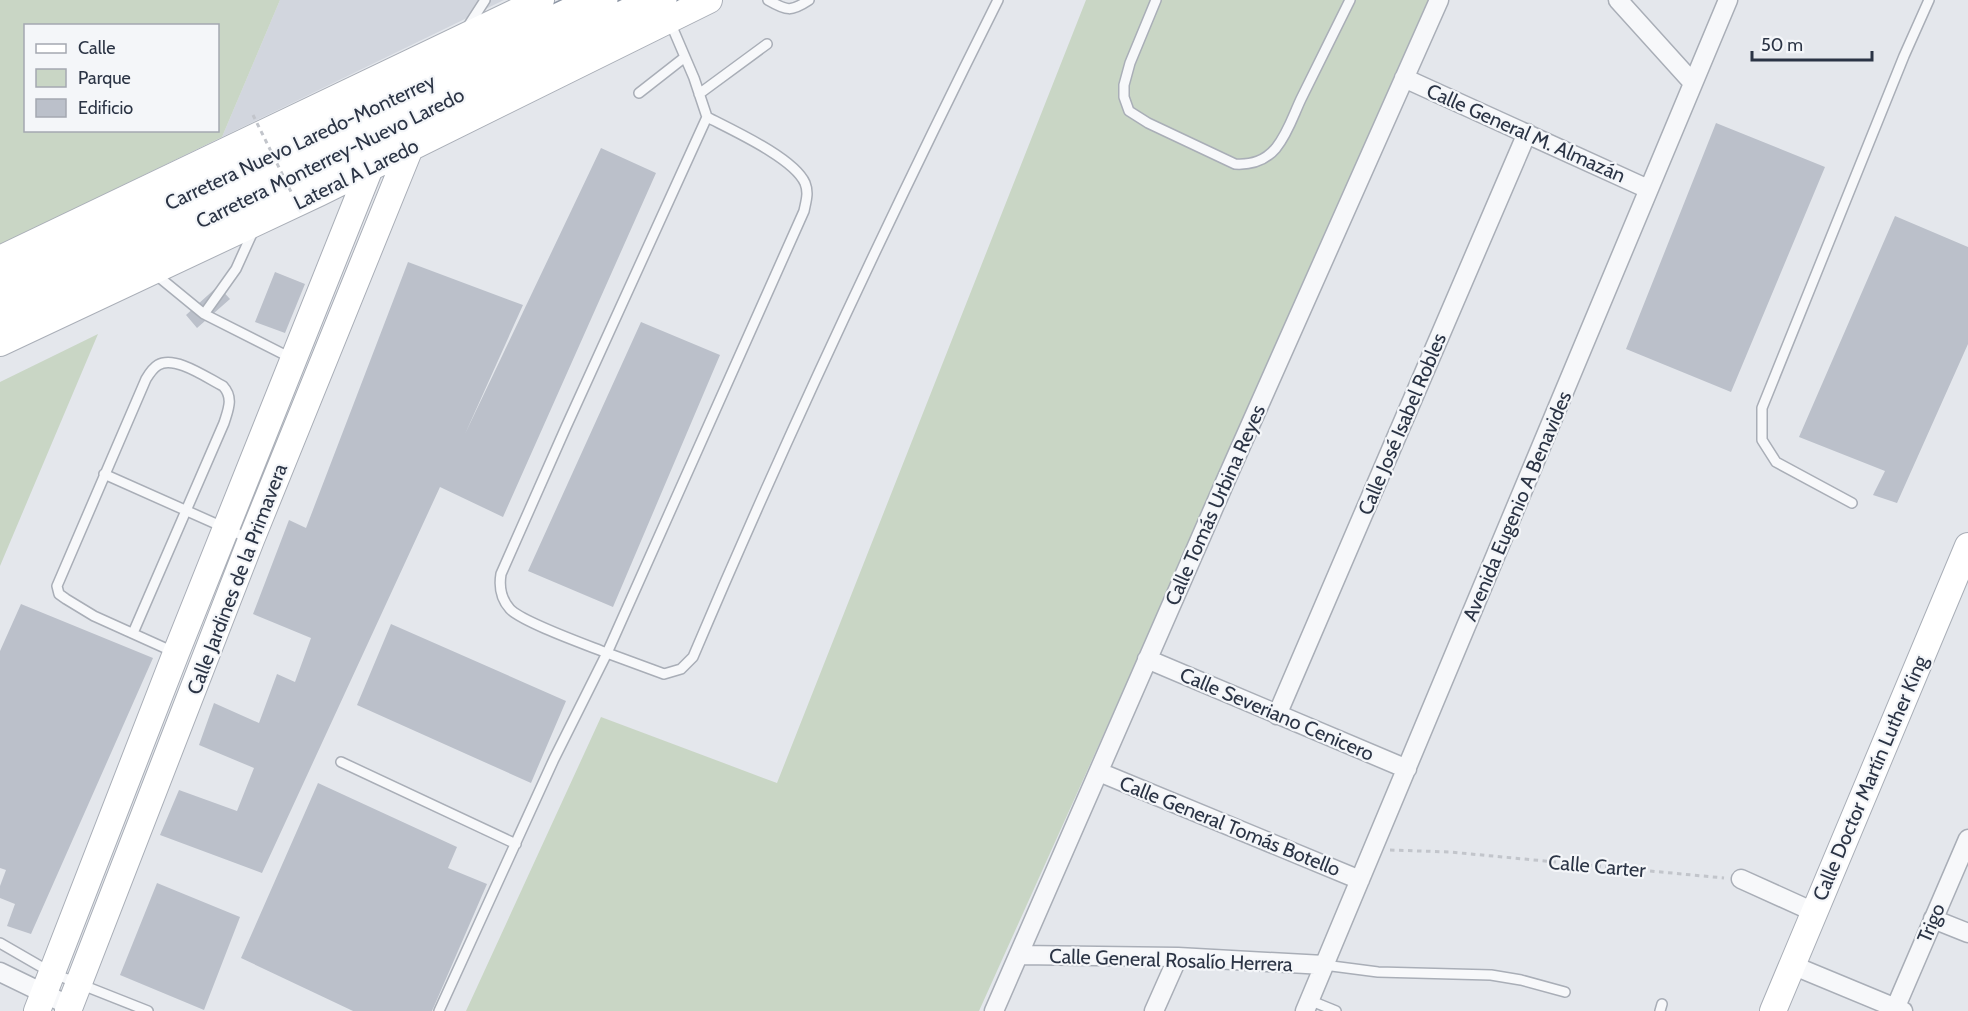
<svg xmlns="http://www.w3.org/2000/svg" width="1968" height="1011" font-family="Cabin,sans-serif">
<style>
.built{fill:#d2d6de}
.green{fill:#c9d6c5;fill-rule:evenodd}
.building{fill:#bbc0ca}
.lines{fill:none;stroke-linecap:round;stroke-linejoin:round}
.lane-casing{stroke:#a9aeb7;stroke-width:12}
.street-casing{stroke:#a9aeb7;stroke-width:21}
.secondary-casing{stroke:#a9aeb7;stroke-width:28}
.highway-casing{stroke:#8b94a3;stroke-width:36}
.path{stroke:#c2c5cb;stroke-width:3;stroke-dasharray:4.5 4.5;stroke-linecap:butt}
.lane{stroke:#f7f8fa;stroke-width:9}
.street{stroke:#f7f8fa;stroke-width:18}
.secondary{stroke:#fff;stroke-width:26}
.highway{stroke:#fff;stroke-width:33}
.path-bridge{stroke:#c2c5cb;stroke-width:3;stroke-dasharray:4.5 4.5;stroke-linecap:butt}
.labels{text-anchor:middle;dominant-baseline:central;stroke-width:4.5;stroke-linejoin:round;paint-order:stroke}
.street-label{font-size:20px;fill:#2b3445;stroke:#f4f6f9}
</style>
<rect width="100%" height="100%" fill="#e4e7ec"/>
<!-- built -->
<path class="built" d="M 280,0 L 504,0 L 222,137 Z"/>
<!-- green -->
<path class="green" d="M 0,0 L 280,0 L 222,137 L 0,245 ZM 26,26 L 218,26 L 218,130 L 26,130 Z
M 1086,0 L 1434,0 L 979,1011 L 466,1011 L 601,717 L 777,783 Z
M 98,334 L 0,566 L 0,382 Z"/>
<!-- building -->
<path class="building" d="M 1716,123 L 1825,167 L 1731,392 L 1626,349 Z
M 601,148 L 656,173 L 503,517 L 440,487 L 262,873 L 160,835 L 179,790 L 237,811 L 254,768 L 199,745 L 214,703 L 259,723 L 277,674 L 295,682 L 311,638 L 253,614 L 289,520 L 306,528 L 408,262 L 523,305 L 465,434 Z
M 1895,216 L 1968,247 L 1968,344 L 1897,503 L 1873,495 L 1885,471 L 1799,437 Z
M 275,272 L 305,284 L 285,333 L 255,322 Z
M 218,286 L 230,299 L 197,328 L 186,315 Z
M 641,322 L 720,355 L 613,607 L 528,571 Z
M 21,604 L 153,658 L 31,934 L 7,926 L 15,904 L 0,898 L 0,886 L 6,870 L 0,868 L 0,651 Z
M 391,624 L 566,701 L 531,783 L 357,705 Z
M 318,783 L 457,847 L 448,868 L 487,884 L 432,1011 L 353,1011 L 241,958 Z
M 157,883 L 240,917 L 204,1010 L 120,975 Z"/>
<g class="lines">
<!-- lane casing -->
<g class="lane-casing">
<path id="lane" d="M 768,0 C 787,11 791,12 809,0
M 1156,0 L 1130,63 L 1124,85 L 1124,97 L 1129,111 L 1148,123 L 1235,164 C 1252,165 1265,161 1276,148 C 1288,133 1293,116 1301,99 C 1317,66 1334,33 1350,0
M 670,22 L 694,78 L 707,117 C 732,130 794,158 805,183 C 809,193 806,201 804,211 L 607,653 C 587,645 522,622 510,609 C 501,599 499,586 501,574 L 566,427 L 707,117
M 467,28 L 485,0
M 639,93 L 685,57
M 699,94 L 767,44
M 154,273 L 204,314 L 236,269 L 255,227
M 204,314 L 293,359
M 104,474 L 250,539
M 1852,503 L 1776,462 L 1762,440 L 1762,408 L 1904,56 L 1929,0
M 133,633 L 224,423 C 228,410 234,398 223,386 C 207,378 175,355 158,365 C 153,368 149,374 146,379 L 57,586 L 59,594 L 66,599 L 94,616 L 176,653
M 341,762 L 516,844
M 0,943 L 52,973 L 148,1011
M 1324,965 L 1378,972 L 1491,975 L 1521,980 L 1565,992
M 1309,1000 L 1336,1011
M 439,1011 L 554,759 L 607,653 L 664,674 L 681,669 L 693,657 C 787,435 890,216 998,0
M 1660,1011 L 1662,1004"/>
</g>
<!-- street casing -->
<g class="street-casing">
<path id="street" d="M 1618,0 L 1693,83
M 1404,78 L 1648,189
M 1147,659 L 1407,769
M 1277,715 L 1527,133
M 1099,772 L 1360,880
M 1741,879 L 1814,912
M 1933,919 L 1968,933
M 1019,955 L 1178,957 L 1324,965
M 1792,965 L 1903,1011
M 0,972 L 70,1006
M 994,1011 L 1225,482 L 1439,0
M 1154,1011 L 1178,957
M 1305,1011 L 1728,0
M 1894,1011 L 1968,839"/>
</g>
<!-- secondary casing -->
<g class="secondary-casing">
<path id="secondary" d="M 0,259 L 541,0
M 0,343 L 319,193 L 709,0
M 37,1011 L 176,653 L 370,168
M 68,1011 L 251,540 L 410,148
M 1773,1011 L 1968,546"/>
</g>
<!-- highway casing -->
<g class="highway-casing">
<path id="highway" d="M 0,285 L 601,0
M 0,317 L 660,0"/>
</g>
<!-- path -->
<path class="path" d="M 1390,850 L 1450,852 L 1724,878"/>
<!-- lane -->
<use href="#lane" class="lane"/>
<!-- street -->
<use href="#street" class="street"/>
<!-- secondary -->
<use href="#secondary" class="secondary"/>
<!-- highway -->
<use href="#highway" class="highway"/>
<!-- path-bridge -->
<path class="path-bridge" d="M 253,115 L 301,212"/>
</g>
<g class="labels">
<!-- street labels -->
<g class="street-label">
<text transform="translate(1526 133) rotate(24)">Calle General M. Almazán</text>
<text transform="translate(300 142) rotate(-25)">Carretera Nuevo Laredo-Monterrey</text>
<text transform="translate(330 158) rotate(-26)">Carretera Monterrey-Nuevo Laredo</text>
<text transform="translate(356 174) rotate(-26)">Lateral A Laredo</text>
<text transform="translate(1402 424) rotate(-67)">Calle José Isabel Robles</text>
<text transform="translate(1215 505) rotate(-66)">Calle Tomás Urbina Reyes</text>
<text transform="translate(1517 506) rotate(-67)">Avenida Eugenio A Benavides</text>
<text transform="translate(237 579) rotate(-69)">Calle Jardines de la Primavera</text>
<text transform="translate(1277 714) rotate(23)">Calle Severiano Cenicero</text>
<text transform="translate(1870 778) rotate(-67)">Calle Doctor Martín Luther King</text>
<text transform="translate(1230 826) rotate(22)">Calle General Tomás Botello</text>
<text transform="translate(1597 866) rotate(5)">Calle Carter</text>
<text transform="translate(1931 923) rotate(-67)">Trigo</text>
<text transform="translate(1171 960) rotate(2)">Calle General Rosalío Herrera</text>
</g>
</g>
<!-- legend -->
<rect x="24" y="24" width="195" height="108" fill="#f4f6f9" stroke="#a4a8b1" stroke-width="1.5"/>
<rect x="36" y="44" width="30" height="9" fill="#ffffff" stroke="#a4a8b1" stroke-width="1.5"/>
<text x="78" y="54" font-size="18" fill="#2b3445">Calle</text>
<rect x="36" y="69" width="30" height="18" fill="#c9d6c5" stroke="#a4a8b1" stroke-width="1.5"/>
<text x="78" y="84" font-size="18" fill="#2b3445">Parque</text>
<rect x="36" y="99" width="30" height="18" fill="#bbc0ca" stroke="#a4a8b1" stroke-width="1.5"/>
<text x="78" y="114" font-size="18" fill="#2b3445">Edificio</text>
<!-- scale -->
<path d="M1752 51v9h120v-9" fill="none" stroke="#2b3445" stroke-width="3"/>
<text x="1761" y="51" font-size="18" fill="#2b3445" stroke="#f4f6f9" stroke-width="4.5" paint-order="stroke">50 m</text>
</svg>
